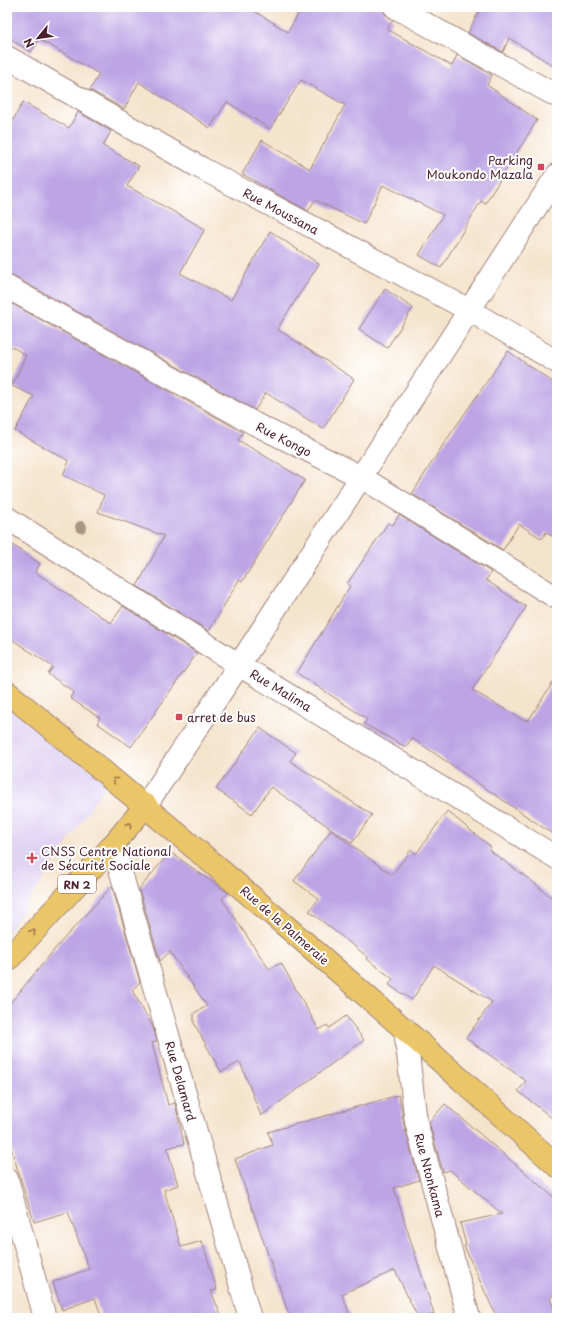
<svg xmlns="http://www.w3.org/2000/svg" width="564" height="1325" font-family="'Playpen Sans',sans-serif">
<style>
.built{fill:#e0d4f4}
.building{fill:#bca4e5}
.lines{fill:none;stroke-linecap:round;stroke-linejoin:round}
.minor-casing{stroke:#a0827c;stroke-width:24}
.major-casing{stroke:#a0827c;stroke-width:24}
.highway-casing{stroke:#a0827c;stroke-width:24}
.minor{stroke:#fff;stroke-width:22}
.major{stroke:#ebc669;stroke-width:22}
.highway{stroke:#ebc669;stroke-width:22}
.tree{fill:#aa9580}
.oneway{stroke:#9a724a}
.poi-dot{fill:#d1495b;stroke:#fff;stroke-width:1.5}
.labels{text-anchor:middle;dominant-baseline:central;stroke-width:4;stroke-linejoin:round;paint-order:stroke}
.shield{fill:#fff;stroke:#80626b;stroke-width:1}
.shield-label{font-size:11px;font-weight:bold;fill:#4a1f2b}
.poi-label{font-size:12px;fill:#4a1f2b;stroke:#fff;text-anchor:start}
.street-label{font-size:12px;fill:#4a1f2b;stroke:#fff}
</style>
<rect width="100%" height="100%" fill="#fff"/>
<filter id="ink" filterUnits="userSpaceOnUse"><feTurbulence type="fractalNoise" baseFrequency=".025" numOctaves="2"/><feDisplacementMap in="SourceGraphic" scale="8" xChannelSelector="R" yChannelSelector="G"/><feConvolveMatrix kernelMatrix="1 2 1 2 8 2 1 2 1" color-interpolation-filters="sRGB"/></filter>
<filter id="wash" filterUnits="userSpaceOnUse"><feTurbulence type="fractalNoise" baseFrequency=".012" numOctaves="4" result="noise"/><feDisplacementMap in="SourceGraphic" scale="16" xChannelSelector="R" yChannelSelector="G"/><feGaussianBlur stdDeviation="0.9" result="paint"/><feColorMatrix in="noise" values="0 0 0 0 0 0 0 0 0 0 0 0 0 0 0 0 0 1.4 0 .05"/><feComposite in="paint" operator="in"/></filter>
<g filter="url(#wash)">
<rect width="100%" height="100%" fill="#f5e4cc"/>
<!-- built -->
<path class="built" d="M 7,701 L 107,783 L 7,934 Z"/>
<g id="blocks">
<!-- building -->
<path class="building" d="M 7,7 L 248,7 L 288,32 L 302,7 L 383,7 L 385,14 L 393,20 L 387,29 L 452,66 L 457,55 L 492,75 L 487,85 L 537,120 L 485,204 L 481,201 L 441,268 L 419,255 L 443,215 L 383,185 L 364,224 L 315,200 L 308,211 L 242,174 L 262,140 L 310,169 L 345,105 L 301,80 L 270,129 L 227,102 L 210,128 L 139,82 L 124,109 L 90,90 L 99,74 L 39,39 L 31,52 L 7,37 Z
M 481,7 L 557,7 L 557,68 L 509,38 L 503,52 L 468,33 Z
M 23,102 L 69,128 L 78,112 L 111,131 L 103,146 L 139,166 L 127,186 L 205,229 L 180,273 L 231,300 L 270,231 L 319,264 L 277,329 L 354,379 L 323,429 L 266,393 L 255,410 L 13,276 L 7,275 L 7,131 Z
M 385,289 L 413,308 L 387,348 L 359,329 Z
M 7,301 L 243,432 L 238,440 L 305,480 L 242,582 L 239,580 L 209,631 L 137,586 L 164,536 L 98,512 L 104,495 L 63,475 L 69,461 L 15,431 L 34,396 L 12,386 L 26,355 L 7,344 Z
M 508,351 L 557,385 L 557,539 L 546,532 L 542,539 L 519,524 L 503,550 L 412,494 L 443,445 Z
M 399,515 L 491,572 L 486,580 L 526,607 L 472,690 L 523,720 L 524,719 L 528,721 L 557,676 L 557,837 L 412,738 L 406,747 L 364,724 L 367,719 L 297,673 L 350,586 L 347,584 L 388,523 L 393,525 Z
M 7,541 L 40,564 L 35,572 L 111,623 L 123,606 L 197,653 L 131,747 L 97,723 L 100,718 L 70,698 L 74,692 L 48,674 L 53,667 L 7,636 Z
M 260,728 L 296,753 L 290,761 L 372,815 L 352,843 L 271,787 L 252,814 L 216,789 Z
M 447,811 L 491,847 L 489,850 L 533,882 L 557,902 L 557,1122 L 518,1091 L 526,1081 L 466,1038 L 492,1002 L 434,965 L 412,1000 L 389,985 L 393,979 L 367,959 L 368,957 L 309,911 L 319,899 L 294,881 L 331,830 L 392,875 L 411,850 L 416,854 Z
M 170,852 L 228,893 L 222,899 L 269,969 L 281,963 L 319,1030 L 327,1025 L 329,1028 L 346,1016 L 364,1040 L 261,1116 L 240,1062 L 221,1072 L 194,1023 L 194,1013 L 207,1006 L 170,952 L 160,961 L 139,889 Z
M 112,886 L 140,982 L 132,990 L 153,1027 L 157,1041 L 152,1043 L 168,1105 L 175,1103 L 184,1144 L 167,1148 L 178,1185 L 164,1190 L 181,1247 L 202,1241 L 217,1290 L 211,1291 L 222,1318 L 102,1318 L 95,1298 L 62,1310 L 53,1282 L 89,1269 L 68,1212 L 34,1222 L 7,1135 L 7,1007 L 60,943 Z
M 399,1095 L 404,1125 L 419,1180 L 394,1188 L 434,1314 L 424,1318 L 418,1318 L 395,1270 L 342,1294 L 351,1318 L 290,1318 L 235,1159 L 273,1145 L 268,1132 Z
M 445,1104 L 557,1200 L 557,1292 L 550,1298 L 557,1318 L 497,1318 L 464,1246 L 466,1245 L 460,1223 L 502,1214 L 450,1170 L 443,1172 L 429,1122 Z"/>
</g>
</g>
<g filter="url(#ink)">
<use href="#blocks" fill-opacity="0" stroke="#a0827c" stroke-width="1"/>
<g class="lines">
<!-- minor casing -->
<g class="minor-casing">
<path id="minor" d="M 395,7 L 557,96
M 7,57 L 201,168 L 469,310 L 557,362
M 7,287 L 255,424 L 361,477 L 557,598
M 7,518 L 239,665 L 557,858
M 146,805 L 239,665 L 557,175
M 113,845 L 250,1318
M 405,1029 L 416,1122 L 469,1318
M 7,1179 L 45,1318"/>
</g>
<!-- major casing -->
<g class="major-casing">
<path id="major" d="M 7,692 C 194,845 378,1003 557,1166"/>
</g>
<!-- highway casing -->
<g class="highway-casing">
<path id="highway" d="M 7,961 L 113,845 L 146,805"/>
</g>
<!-- minor -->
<use href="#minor" class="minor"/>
<!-- major -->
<use href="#major" class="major"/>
<!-- highway -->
<use href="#highway" class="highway"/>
</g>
<!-- trees -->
<circle class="tree" cx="81" cy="527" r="6"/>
<!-- one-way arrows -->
<defs><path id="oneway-chevron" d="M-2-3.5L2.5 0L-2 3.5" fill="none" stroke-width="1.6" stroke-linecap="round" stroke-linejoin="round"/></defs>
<g class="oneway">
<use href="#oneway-chevron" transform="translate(115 780) rotate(-141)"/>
<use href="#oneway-chevron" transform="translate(129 825) rotate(-50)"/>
<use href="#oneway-chevron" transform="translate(33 932) rotate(-48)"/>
</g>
</g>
<!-- markers -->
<g class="poi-dot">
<rect x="537" y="163" width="8" height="8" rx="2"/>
<rect x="175" y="713" width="8" height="8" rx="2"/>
<path d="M30 852h4v4h4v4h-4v4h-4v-4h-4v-4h4z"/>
</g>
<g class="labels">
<!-- shield labels -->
<rect class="shield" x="58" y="875" width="38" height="18" rx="3"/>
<g class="shield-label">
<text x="77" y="884">RN 2</text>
</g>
<!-- poi labels -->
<g class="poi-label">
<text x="533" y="160" text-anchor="end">Parking<tspan x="533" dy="14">Moukondo Mazala</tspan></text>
<text x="187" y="717">arret de bus</text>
<text x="41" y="851">CNSS Centre National<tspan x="41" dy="14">de Sécurité Sociale</tspan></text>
</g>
<!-- street labels -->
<g class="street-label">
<text transform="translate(281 211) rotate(28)">Rue Moussana</text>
<text transform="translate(284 439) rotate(27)">Rue Kongo</text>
<text transform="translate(281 690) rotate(31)">Rue Malima</text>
<text transform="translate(285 925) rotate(41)">Rue de la Palmeraie</text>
<text transform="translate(181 1081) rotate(74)">Rue Delamard</text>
<text transform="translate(430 1175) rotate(75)">Rue Ntonkama</text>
</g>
</g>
<!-- margin -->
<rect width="564" height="1325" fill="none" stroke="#fff" stroke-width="24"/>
<!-- north arrow -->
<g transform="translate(38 38) rotate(241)" stroke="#ffffff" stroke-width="3" paint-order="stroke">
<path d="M0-3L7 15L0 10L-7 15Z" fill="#4a1f2b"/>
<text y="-6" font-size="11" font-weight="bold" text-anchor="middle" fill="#4a1f2b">N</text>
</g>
</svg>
